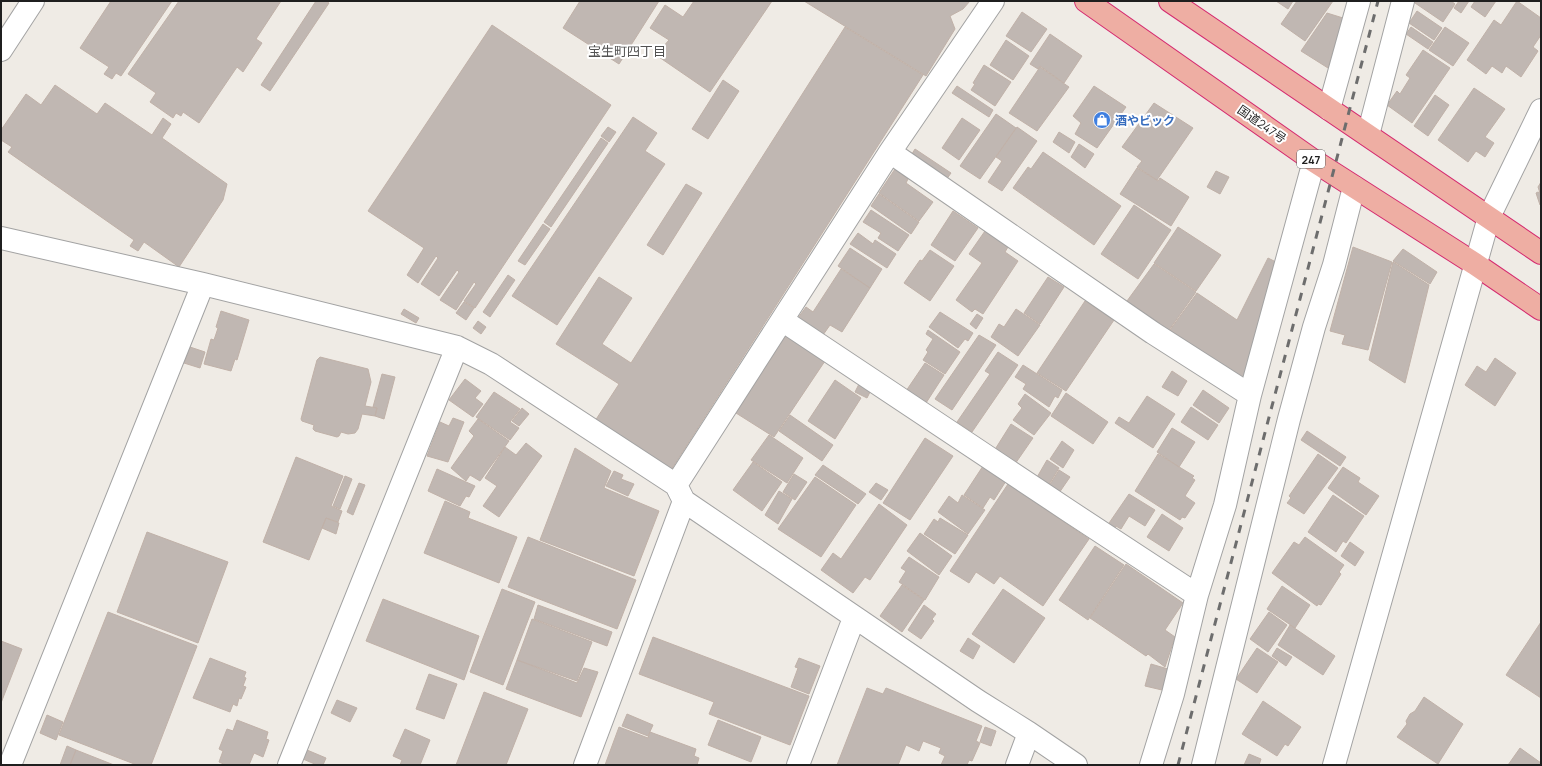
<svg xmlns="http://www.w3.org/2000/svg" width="1542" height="766" font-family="Manrope,'Noto Sans JP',sans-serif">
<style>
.building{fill:#c0b7b2;stroke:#c0b1a8}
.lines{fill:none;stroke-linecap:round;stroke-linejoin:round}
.minor-casing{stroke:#a3a3a3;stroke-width:24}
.tertiary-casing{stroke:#a3a3a3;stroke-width:24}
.trunk-casing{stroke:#d52b70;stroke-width:24}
.minor{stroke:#fff;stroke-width:22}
.tertiary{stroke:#fff;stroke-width:22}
.trunk{stroke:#eeaea3;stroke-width:22}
.rail{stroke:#6d6d6d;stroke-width:3;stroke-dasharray:8 8;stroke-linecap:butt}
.labels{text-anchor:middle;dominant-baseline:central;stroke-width:4;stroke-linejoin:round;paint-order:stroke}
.shield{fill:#fff;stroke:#626262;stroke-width:1}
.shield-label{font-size:11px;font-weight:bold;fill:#1f1f1f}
.shop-label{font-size:12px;font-weight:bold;fill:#366cbe;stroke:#fff;text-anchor:start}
.street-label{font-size:12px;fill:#1f1f1f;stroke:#fff}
.neighbourhood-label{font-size:13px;fill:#525252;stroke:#fff}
</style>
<rect width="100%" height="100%" fill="#efebe5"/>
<!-- building -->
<path class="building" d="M 111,1 L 172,1 L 121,76 L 116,73 L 112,79 L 104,74 L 109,67 L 80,48 Z
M 179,1 L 281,1 L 256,39 L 262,43 L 243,72 L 237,67 L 199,123 L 183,112 L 181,116 L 176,113 L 173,118 L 150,102 L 156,93 L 128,74 Z
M 316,1 L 326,1 L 329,3 L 270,91 L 261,85 Z
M 580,1 L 659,1 L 619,64 L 563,28 Z
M 694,1 L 772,1 L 710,92 L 656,55 L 669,40 L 650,28 L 665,5 L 683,17 Z
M 804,1 L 970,1 L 963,9 L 950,16 L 955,29 L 926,76 Z
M 1276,1 L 1293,1 L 1288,9 Z
M 1297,1 L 1333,1 L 1305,41 L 1281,24 Z
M 1416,1 L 1451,1 L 1455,4 L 1443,22 L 1415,3 Z
M 1459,1 L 1469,1 L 1461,13 L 1454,8 Z
M 1475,1 L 1496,1 L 1485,17 L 1471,7 Z
M 1517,1 L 1541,18 L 1541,35 L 1533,47 L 1538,51 L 1521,77 L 1506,66 L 1502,73 L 1492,66 L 1486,74 L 1467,60 L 1494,20 L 1501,25 Z
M 1417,11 L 1442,28 L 1434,40 L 1409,23 Z
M 1022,12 L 1047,29 L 1031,52 L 1006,36 Z
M 1327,13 L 1343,18 L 1328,68 L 1301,51 Z
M 492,25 L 611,105 L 475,308 L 464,301 L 476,284 L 474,282 L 456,310 L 440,300 L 459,272 L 457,270 L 439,296 L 421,284 L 438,258 L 436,256 L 418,283 L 407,275 L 424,248 L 368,211 Z
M 845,27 L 923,75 L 671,470 L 595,421 L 619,384 L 556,344 L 599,277 L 632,298 L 602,344 L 631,363 Z
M 1411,27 L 1433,42 L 1428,49 L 1406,34 Z
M 1445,27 L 1469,43 L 1453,66 L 1429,50 Z
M 1050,34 L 1082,56 L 1064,83 L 1040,66 L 1038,69 L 1030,64 Z
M 1006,40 L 1029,56 L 1013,80 L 990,65 Z
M 1423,50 L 1450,68 L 1412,123 L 1387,105 L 1397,91 L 1400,94 L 1410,78 L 1406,75 Z
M 984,65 L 1011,82 L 995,106 L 971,90 L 975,84 L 973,83 Z
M 1040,67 L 1069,87 L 1037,131 L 1009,113 Z
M 723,80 L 739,91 L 708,139 L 692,129 Z
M 55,85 L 97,114 L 105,103 L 152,135 L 163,118 L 171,124 L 162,138 L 227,184 L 223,200 L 179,267 L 144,242 L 138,251 L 130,246 L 134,240 L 8,152 L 12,147 L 1,140 L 1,130 L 26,94 L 41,105 Z
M 957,86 L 993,110 L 989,117 L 952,93 Z
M 1094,86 L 1126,107 L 1097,148 L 1075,134 L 1081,123 L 1073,116 Z
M 1474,88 L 1505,109 L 1485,137 L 1494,143 L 1485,157 L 1476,151 L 1468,162 L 1438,140 Z
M 1435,95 L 1449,105 L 1428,136 L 1414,126 Z
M 1154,103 L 1193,128 L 1157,180 L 1137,167 L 1142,161 L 1122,147 Z
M 996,114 L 1016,128 L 980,179 L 960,166 Z
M 633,117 L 657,133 L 645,151 L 665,164 L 557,325 L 512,296 Z
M 962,118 L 980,130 L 959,160 L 942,148 Z
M 608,127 L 616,132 L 609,142 L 601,136 Z
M 1017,127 L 1037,141 L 1002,191 L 988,182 L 1002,161 L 996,157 Z
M 1059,132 L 1075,142 L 1069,153 L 1053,142 Z
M 601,138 L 608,143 L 551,227 L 544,222 Z
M 1079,144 L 1094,154 L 1085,168 L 1071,157 Z
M 915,149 L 951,173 L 946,180 L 910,157 Z
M 1043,152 L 1121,206 L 1094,245 L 1013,188 L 1028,167 L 1031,169 Z
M 1137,168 L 1158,181 L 1160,178 L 1189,197 L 1171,226 L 1120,194 Z
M 895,169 L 908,179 L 906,183 L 933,202 L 919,221 L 879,193 Z
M 1216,171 L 1229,177 L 1220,194 L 1207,187 Z
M 1541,182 L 1541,206 L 1540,205 L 1536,193 L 1538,192 L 1540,193 L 1538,187 Z
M 686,184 L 702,193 L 663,255 L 647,245 Z
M 879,194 L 919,222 L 911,234 L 871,206 Z
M 1134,205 L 1171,230 L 1138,279 L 1101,254 Z
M 871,210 L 909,235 L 898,251 L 878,238 L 881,233 L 863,222 Z
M 953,211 L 978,228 L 955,261 L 931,245 Z
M 543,224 L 550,229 L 525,265 L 518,261 Z
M 1178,227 L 1221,255 L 1196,291 L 1154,263 Z
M 985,231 L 1008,247 L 1005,252 L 1018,261 L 983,314 L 975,309 L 972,312 L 956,300 L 982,263 L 969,254 Z
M 858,233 L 873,244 L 875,240 L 896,254 L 887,268 L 850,244 Z
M 1353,247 L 1392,262 L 1368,350 L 1342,344 L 1345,335 L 1330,331 Z
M 850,248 L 882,269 L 870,288 L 838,266 Z
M 1403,249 L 1437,272 L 1430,284 L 1393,261 Z
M 930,250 L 954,266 L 930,301 L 904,283 L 920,260 L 922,261 Z
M 1268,258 L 1276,262 L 1245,380 L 1170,330 L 1197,293 L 1237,320 Z
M 1393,262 L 1429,285 L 1405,383 L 1369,360 Z
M 1154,264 L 1196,292 L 1169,330 L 1127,301 Z
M 841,269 L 870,288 L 842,332 L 830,325 L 823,335 L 798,318 L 806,307 L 813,312 Z
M 508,275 L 515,280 L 490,317 L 483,312 Z
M 1048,277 L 1064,287 L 1040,324 L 1024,313 Z
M 1085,301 L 1114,320 L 1066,391 L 1037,373 Z
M 464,302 L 474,308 L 466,320 L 456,313 Z
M 404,309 L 419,318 L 416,323 L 401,314 Z
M 1016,309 L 1040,325 L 1018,356 L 991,337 L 999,324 L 1004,327 Z
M 221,311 L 249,320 L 237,360 L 235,359 L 231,371 L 204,364 L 211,339 L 214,340 L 218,328 L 216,327 Z
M 940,312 L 973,333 L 968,341 L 965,339 L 958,348 L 929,327 Z
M 977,314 L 983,318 L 976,329 L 970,324 Z
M 478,321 L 486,327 L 481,334 L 473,328 Z
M 928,330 L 960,352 L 945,374 L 923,360 L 928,352 L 926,350 L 933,339 L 926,334 Z
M 788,332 L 827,358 L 774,437 L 736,413 Z
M 979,335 L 996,345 L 952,410 L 935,399 Z
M 190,347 L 205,352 L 200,368 L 184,363 Z
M 998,352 L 1018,365 L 972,432 L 957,422 L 990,374 L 985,371 Z
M 320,357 L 368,369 L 371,382 L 365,406 L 377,408 L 375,416 L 362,414 L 358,429 L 355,433 L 348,434 L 341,432 L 339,436 L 337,437 L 315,431 L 313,429 L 314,425 L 302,421 L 301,419 L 317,360 Z
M 1495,358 L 1516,373 L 1495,406 L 1465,385 L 1477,366 L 1486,372 Z
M 925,363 L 944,375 L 926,403 L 906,391 Z
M 1023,365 L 1062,390 L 1058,398 L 1055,396 L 1049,407 L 1023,389 L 1026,384 L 1015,377 Z
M 1172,371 L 1187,381 L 1178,396 L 1162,387 Z
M 382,374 L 395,377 L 384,419 L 375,416 L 377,408 L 373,407 Z
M 465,379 L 481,391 L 475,398 L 483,404 L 473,417 L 449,400 Z
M 835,380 L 861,398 L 835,439 L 808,421 Z
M 859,384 L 871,390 L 867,398 L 855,392 Z
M 1203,390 L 1229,408 L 1219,423 L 1193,405 Z
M 494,392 L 520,409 L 510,422 L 519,428 L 510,440 L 476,417 Z
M 1066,393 L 1108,422 L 1093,444 L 1051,416 Z
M 1025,394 L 1051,413 L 1034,435 L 1013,420 L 1022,408 L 1018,404 Z
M 1147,396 L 1175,414 L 1153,448 L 1115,423 L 1119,417 L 1129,423 Z
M 1191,407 L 1218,425 L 1208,440 L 1181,422 Z
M 522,408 L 529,414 L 519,426 L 512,421 Z
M 790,415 L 833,445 L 822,461 L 779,431 Z
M 453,418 L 464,422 L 448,462 L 427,456 L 440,422 L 449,426 Z
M 478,419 L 509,441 L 480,481 L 470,475 L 466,481 L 451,468 L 474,436 L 469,431 Z
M 1011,424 L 1033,438 L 1015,464 L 994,451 Z
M 1172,428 L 1195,442 L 1179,467 L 1157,452 Z
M 1307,431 L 1346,457 L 1340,466 L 1301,440 Z
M 769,435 L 803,458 L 787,483 L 751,460 Z
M 925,438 L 953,456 L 910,520 L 883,503 Z
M 1062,441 L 1074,450 L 1063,468 L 1050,459 Z
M 526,443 L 542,456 L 499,517 L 483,506 L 497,486 L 485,478 L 505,447 L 516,455 Z
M 575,448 L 611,471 L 604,488 L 659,511 L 634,576 L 540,540 Z
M 1158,454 L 1194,476 L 1192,478 L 1195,480 L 1185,496 L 1195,503 L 1185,518 L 1182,517 L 1180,520 L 1135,491 Z
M 1318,454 L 1338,468 L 1304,514 L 1287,503 L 1291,498 L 1289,496 Z
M 296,457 L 343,476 L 331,506 L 342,511 L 338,522 L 326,518 L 309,560 L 263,542 Z
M 1047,460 L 1059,468 L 1048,486 L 1036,479 Z
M 753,462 L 782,482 L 762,511 L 733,490 Z
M 823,465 L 866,494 L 858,504 L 815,475 Z
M 983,466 L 1006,481 L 994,500 L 990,497 L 983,508 L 964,495 Z
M 1343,467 L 1360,478 L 1358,482 L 1379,496 L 1366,515 L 1328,488 Z
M 437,469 L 475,486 L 469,497 L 466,496 L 460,506 L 428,491 Z
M 1059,470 L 1070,477 L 1059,493 L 1049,486 Z
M 614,471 L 623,475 L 621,479 L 634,484 L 628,496 L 606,486 Z
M 794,474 L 807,482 L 795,500 L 783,492 Z
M 345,476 L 352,479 L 340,509 L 333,506 Z
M 815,477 L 856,505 L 821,557 L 778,529 Z
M 359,483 L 365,485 L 353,515 L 347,512 Z
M 876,483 L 888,490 L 881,500 L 869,492 Z
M 1008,484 L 1089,539 L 1043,606 L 1000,576 L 994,584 L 976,572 L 969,583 L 950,571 Z
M 779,491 L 792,499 L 778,524 L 765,515 Z
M 1129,494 L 1155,510 L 1145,526 L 1129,516 L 1121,529 L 1116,526 L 1114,530 L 1107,526 Z
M 962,495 L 985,510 L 968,534 L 938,512 L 949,496 L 958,503 Z
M 1333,495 L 1364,516 L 1346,543 L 1343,541 L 1336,552 L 1308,532 Z
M 445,501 L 470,512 L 468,518 L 517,537 L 499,583 L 424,553 Z
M 879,504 L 907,525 L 870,580 L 865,577 L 853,593 L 821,570 L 833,553 L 841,559 Z
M 1162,514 L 1183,528 L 1169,551 L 1147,537 Z
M 326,518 L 339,523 L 336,534 L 322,528 Z
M 940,518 L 968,535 L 955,554 L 924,534 L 934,519 L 938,522 Z
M 147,532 L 228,562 L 198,643 L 117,612 Z
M 920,533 L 952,556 L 939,575 L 907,551 Z
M 528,537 L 636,580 L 617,629 L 508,587 Z
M 1305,537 L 1344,565 L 1339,572 L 1341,574 L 1321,605 L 1318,604 L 1317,606 L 1272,573 L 1294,542 L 1299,545 Z
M 1350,542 L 1364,552 L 1355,566 L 1341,556 Z
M 1095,546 L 1124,565 L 1088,620 L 1059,600 Z
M 909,557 L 939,577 L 925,600 L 899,582 L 906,571 L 901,568 Z
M 1126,564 L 1183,603 L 1165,630 L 1175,637 L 1165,667 L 1148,654 L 1146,656 L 1090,618 Z
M 902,585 L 924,600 L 902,632 L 880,616 Z
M 1282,586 L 1310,605 L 1295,628 L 1267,609 Z
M 502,589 L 535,602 L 503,685 L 470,672 Z
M 1003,589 L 1045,618 L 1014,663 L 972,634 Z
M 383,599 L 479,636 L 464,680 L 366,641 Z
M 538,605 L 612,632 L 607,646 L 534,619 Z
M 924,605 L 936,614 L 932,619 L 934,621 L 921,639 L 908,630 Z
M 108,612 L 197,646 L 151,765 L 137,765 L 59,735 Z
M 1269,612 L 1287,625 L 1268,652 L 1250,639 Z
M 532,619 L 592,642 L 577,681 L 517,660 Z
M 1541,622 L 1541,698 L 1506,675 Z
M 1290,625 L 1335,656 L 1323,675 L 1278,645 Z
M 653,637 L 809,696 L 790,745 L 709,714 L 714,702 L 639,674 Z
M 968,638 L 980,646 L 973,659 L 960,651 Z
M 1,641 L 22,649 L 1,703 Z
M 1257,648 L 1278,662 L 1257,693 L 1236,679 Z
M 1277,648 L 1292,657 L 1286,666 L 1272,656 Z
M 210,658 L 246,672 L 244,677 L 246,678 L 243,686 L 246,687 L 241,699 L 239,698 L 237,706 L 233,704 L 230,712 L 193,698 Z
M 799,658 L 820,666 L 809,694 L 791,687 L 798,668 L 795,667 Z
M 517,660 L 577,683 L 584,668 L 598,672 L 581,717 L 506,689 Z
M 1151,664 L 1168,669 L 1162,690 L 1145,686 Z
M 429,674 L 457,684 L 444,719 L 416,709 Z
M 867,688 L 883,694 L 886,688 L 982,726 L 976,741 L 980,743 L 972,761 L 969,760 L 967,765 L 941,765 L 945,756 L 939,753 L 941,748 L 923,741 L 919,751 L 906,745 L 898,765 L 837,765 Z
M 484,692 L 528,709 L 506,765 L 456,765 Z
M 1424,697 L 1463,724 L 1438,764 L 1397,737 L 1407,724 L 1406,721 L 1410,714 L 1415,711 Z
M 337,700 L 357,708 L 350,722 L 331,713 Z
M 1263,701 L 1301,727 L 1288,746 L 1285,744 L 1277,756 L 1242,734 Z
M 627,714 L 653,725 L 648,736 L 622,726 Z
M 47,715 L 63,722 L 56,740 L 40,733 Z
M 237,720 L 268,732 L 266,739 L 269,740 L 263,757 L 254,753 L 249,765 L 226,765 L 219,762 L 223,751 L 219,749 L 227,729 L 233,731 Z
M 718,720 L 761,737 L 751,762 L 708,745 Z
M 619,727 L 648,738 L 650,732 L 696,749 L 694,756 L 699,758 L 697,765 L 605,765 Z
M 985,727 L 996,731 L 991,746 L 980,742 Z
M 405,729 L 430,740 L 420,765 L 400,765 L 402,760 L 393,756 Z
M 67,746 L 76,750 L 70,765 L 60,765 Z
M 1520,748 L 1541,763 L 1541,765 L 1508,765 Z
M 76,750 L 114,765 L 70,765 Z
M 307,750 L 326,758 L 323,765 L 317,765 L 303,759 Z
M 1249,754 L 1261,759 L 1259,765 L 1244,765 Z"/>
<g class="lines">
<!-- minor casing -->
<g class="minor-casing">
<path id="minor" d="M 1,50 L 33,1
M 1329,109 L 1359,1
M 1368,135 L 1403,1
M 890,152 L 1153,333 L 1250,395
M 1,238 L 203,284 L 457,347 L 491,364 L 676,485 L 684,501 L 978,701 L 1029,733 L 1076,765
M 782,320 L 1069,511 L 1197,595
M 676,485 L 890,152 L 993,1
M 10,765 L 203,284
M 289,765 L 457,347
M 585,765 L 684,501
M 798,765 L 854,618
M 1017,765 L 1029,733
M 1151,765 L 1173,694 L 1197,595 L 1225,505 L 1250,395 L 1314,161
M 1203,765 L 1289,419 L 1314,327 L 1334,265 L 1354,187"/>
</g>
<!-- tertiary casing -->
<g class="tertiary-casing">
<path id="tertiary" d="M 1334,765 L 1489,217 L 1541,110"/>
</g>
<!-- trunk casing -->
<g class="trunk-casing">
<path id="trunk" d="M 1086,1 L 1314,161 L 1475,264 L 1541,309
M 1170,1 L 1541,253"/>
</g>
<!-- minor -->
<use href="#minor" class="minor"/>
<!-- tertiary -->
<use href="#tertiary" class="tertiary"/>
<!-- trunk -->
<use href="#trunk" class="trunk"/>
<!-- rail -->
<path class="rail" d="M 1178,765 L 1378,1"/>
</g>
<!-- icons -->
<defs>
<g id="shop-disc" transform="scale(0.9)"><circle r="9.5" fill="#3f7fe0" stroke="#fff"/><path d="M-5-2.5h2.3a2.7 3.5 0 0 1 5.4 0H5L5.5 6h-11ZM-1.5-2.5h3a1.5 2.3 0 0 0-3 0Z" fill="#fff"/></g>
</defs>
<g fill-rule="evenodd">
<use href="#shop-disc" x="1102" y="120"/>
</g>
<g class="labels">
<!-- shield labels -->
<rect class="shield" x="1297" y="150" width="28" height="18" rx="3"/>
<g class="shield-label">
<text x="1311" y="159">247</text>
</g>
<!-- shop labels -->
<g class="shop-label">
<text x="1115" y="120">酒やビック</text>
</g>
<!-- street labels -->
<g class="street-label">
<text transform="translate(1262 124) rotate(35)">国道247号</text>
</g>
<!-- neighbourhood labels -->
<g class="neighbourhood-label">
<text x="627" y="51">宝生町四丁目</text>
</g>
</g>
<!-- border -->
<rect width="1542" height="766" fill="none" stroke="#1f1f1f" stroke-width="4"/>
</svg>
